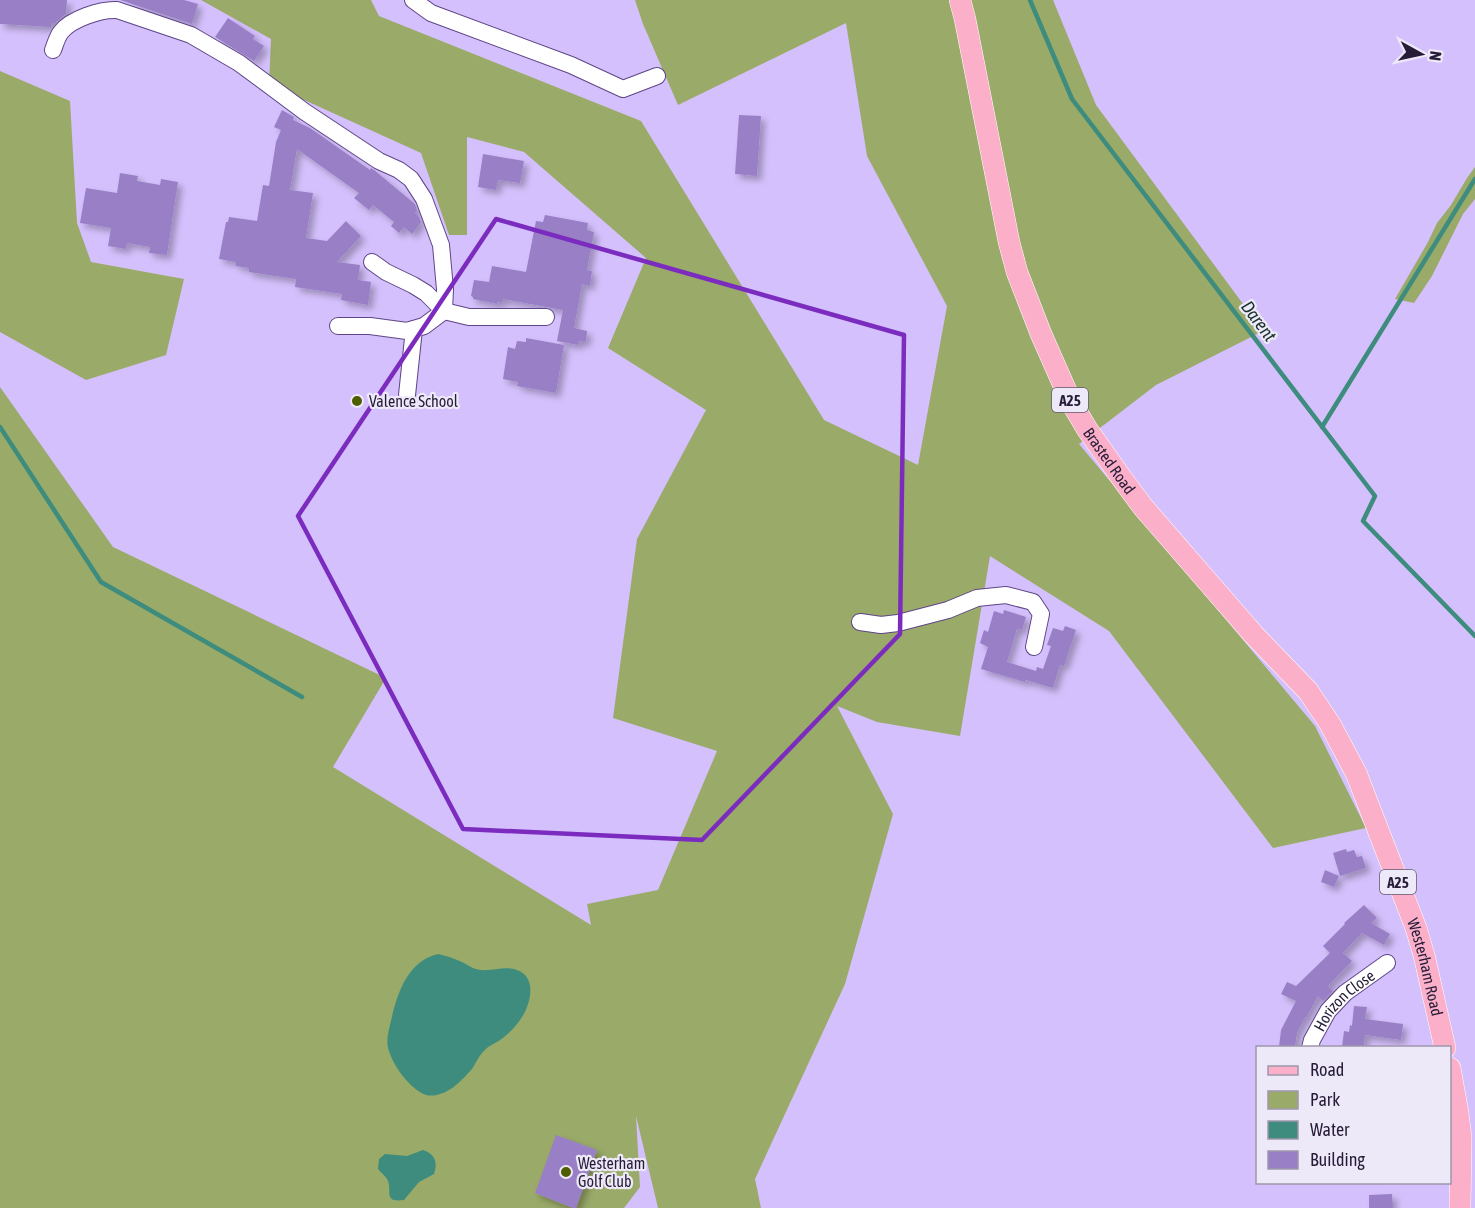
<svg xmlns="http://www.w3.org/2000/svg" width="1475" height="1208" font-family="'Asap Condensed',sans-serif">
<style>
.green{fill:#9aaa69}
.water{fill:#3d8c7e}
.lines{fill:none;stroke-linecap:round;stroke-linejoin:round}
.stream{stroke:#3d8c7e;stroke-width:4.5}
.building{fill:#997fc6;filter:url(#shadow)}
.minor-casing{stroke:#5e4587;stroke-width:18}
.major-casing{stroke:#fff;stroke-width:22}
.minor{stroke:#fff;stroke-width:16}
.major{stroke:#fbafc9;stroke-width:21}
.marked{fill:none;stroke:#7b2cbf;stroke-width:4.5;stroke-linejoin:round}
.poi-dot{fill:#4e5d00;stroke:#eee9f9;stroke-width:2}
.labels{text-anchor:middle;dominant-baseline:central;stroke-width:4.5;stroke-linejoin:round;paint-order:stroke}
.shield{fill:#eee9f9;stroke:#625a72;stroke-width:1.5}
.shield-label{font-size:15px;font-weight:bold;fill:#261c38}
.poi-label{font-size:16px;fill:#261c38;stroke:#eee9f9;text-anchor:start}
.street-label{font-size:16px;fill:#261c38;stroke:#eee9f9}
.water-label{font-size:18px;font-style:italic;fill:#162f2a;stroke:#eee9f9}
</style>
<defs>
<filter id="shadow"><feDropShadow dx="4.5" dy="4.5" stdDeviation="3" flood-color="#0004"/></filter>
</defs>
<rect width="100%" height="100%" fill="#d4c0fc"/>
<!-- green -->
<path class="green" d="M 201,0 L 371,0 L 379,16 L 641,121 L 824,420 L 918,465 L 947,306 L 867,156 L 846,23 L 678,105 L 643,24 L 635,0 L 1053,0 L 1096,105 L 1263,331 L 1156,385 L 1079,444 L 1315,726 L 1366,828 L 1273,848 L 1109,631 L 990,556 L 960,736 L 877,722 L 837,706 L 893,814 L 845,984 L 755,1179 L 761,1208 L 658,1208 L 636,1116 L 640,1187 L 624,1208 L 0,1208 L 0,387 L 113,547 L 386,678 L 333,767 L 591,925 L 587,904 L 658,890 L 717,751 L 613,718 L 637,539 L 706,410 L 608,348 L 646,258 L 524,152 L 467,137 L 467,235 L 449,235 L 421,153 L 269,84 L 271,39 Z
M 0,71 L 70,101 L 77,223 L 91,262 L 184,279 L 166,355 L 86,380 L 0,332 Z
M 1475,167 L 1475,199 L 1463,214 L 1432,276 L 1414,303 L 1395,299 L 1428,242 L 1437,223 L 1451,205 L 1467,178 Z"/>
<!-- water -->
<path class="water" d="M 438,954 C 447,956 456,959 464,963 C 468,965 472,968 476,969 C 490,973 503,965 517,970 C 537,977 531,1003 522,1017 C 517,1025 508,1035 500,1040 C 495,1044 489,1045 485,1050 C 479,1055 476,1063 472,1069 C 464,1078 452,1091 440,1094 C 428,1098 421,1094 412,1086 C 401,1076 392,1062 388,1048 C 386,1039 389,1029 391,1021 C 397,993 408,961 438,954 Z
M 423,1150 C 435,1154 438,1162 434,1174 L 419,1182 L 404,1200 C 383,1203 392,1191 388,1181 C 386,1176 381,1173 378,1169 L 379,1159 L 385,1154 L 407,1156 Z"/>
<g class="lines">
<!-- stream -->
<path class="stream" d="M 1030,0 L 1072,99 L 1375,496 L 1363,521 L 1475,636
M 0,427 L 101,582 L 302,697
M 1322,427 L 1475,179"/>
</g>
<!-- building -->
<path class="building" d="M 0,0 L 67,0 L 66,14 L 55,23 L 51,23 L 51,27 L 0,24 Z
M 120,0 L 184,0 L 198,4 L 192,24 Z
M 228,18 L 255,36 L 253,39 L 264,46 L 254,61 L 215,37 Z
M 282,110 L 294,117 L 293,120 L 310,128 L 370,170 L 371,168 L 374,170 L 415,204 L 417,211 L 415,213 L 419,217 L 421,222 L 412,234 L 404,227 L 399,233 L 391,226 L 394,222 L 373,205 L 369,210 L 354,198 L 359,193 L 297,149 L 290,190 L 313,193 L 306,238 L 327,241 L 346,221 L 361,236 L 337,262 L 360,265 L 358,280 L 371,282 L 368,305 L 341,300 L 342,294 L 295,287 L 296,279 L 249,272 L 249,268 L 236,266 L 236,262 L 219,259 L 226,222 L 228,222 L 229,217 L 257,221 L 263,185 L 269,186 L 276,142 L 281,130 L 274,127 Z
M 739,115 L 761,116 L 757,176 L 735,174 Z
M 483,154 L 524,161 L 520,183 L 498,180 L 496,190 L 478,187 Z
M 120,173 L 138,176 L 137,181 L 160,185 L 161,179 L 178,182 L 167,255 L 149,253 L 150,247 L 127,243 L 126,249 L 108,246 L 111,228 L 80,223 L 86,188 L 117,193 Z
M 545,215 L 588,223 L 587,230 L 594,232 L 587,270 L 592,271 L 590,286 L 582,284 L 574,328 L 587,331 L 586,342 L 579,341 L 578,345 L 557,341 L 563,310 L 503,299 L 502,303 L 497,302 L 497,304 L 473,299 L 473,297 L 471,296 L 474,280 L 489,282 L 492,266 L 526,272 L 536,221 L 543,222 Z
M 526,338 L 564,345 L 556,393 L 517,386 L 518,382 L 503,379 L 508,347 L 515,349 L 517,341 L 526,342 Z
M 1004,610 L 1026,617 L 1022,630 L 1017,629 L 1007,662 L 1036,671 L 1037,667 L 1043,669 L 1051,646 L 1047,645 L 1053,628 L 1063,631 L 1065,626 L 1076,630 L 1064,666 L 1060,665 L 1053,688 L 1026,680 L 1025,682 L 981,669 L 988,647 L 980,643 L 984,630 L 988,632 L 994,611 L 1003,614 Z
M 1346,849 L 1347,852 L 1354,850 L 1357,857 L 1362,856 L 1366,868 L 1340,876 L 1333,853 Z
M 1325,870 L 1339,876 L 1334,887 L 1321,882 Z
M 1364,905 L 1377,918 L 1371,923 L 1390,934 L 1384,945 L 1362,933 L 1343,953 L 1352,961 L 1328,986 L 1333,991 L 1323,1001 L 1318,996 L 1306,1018 L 1305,1017 L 1297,1033 L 1295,1047 L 1279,1047 L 1281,1030 L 1296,1001 L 1281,994 L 1287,982 L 1296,986 L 1330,953 L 1323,946 L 1345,924 L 1344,923 Z
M 1354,1006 L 1367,1007 L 1365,1019 L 1403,1024 L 1401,1040 L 1365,1035 L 1364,1047 L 1342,1047 L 1344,1031 L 1349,1032 L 1350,1025 L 1352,1026 Z
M 556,1135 L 597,1150 L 576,1208 L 573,1208 L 535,1193 Z
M 1392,1194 L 1393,1208 L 1369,1208 L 1369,1195 Z"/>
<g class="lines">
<!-- minor casing -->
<g class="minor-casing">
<g id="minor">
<path d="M 413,0 L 431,13 L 571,65 L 623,89 L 657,76"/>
<path d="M 53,50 C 55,45 57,37 61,32 C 71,19 101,9 117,10 L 191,35 L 239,63 L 305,112 L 379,161 L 399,170 L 411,179 L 424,199 L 441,245 L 445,289 L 444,311 L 424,326 L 407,331 L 370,326 L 338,326"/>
<path d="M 372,262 L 386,272 L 413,285 L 426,293 L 444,311 L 469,317 L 546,317"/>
<path d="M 407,395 L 414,329"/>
<path d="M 860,622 L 881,625 L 898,623 L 948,610 L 977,598 L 1006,595 L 1033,602 L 1041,614 L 1034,647"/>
<path id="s1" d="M 1310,1048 L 1312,1040 L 1328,1011 L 1345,993 L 1387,963"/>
</g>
</g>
<!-- major casing -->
<g class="major-casing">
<g id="major">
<path id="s2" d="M 960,0 L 965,19 L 1009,242 L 1017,272 L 1041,334 L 1071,402 L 1087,429 L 1123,480 L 1143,507 L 1254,635 L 1308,691 L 1330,724 L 1356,773 L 1416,928 L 1424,955 L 1445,1048"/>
<path d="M 1450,1068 L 1458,1113 L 1461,1137 L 1460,1208"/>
</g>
</g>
<!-- minor -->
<use href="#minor" class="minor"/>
<!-- major -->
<use href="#major" class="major"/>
</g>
<!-- marked area -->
<path class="marked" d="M 496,219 L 904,335 L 900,634 L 702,840 L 463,829 L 298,516 Z"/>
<!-- markers -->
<g class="poi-dot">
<circle cx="357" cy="401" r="6"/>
<circle cx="566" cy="1172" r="6"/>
</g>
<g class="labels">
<!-- shield labels -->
<g class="shield">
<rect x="1052" y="388" width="36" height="24" rx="4.5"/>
<rect x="1380" y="870" width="36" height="24" rx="4.5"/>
</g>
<g class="shield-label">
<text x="1070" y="400">A25</text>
<text x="1398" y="882">A25</text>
</g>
<!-- poi labels -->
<g class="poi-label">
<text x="369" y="401">Valence School</text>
<text x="578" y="1163">Westerham<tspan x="578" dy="18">Golf Club</tspan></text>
</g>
<!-- street labels -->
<g class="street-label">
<text stroke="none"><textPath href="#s2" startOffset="489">Brasted Road</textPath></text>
<text stroke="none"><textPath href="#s2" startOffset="1095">Westerham Road</textPath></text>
<text stroke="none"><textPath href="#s1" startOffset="60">Horizon Close</textPath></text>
</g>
<!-- water labels -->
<g class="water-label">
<text transform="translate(1259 321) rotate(53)">Darent</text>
</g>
</g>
<!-- legend -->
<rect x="1256" y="1046" width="195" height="138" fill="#eee9f9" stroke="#9e97ac" stroke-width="1.5"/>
<rect x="1268" y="1066" width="30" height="9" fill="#fbafc9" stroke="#9e97ac" stroke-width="1.5"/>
<text x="1310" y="1076" font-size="18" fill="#261c38">Road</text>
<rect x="1268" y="1091" width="30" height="18" fill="#9aaa69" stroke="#9e97ac" stroke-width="1.5"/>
<text x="1310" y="1106" font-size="18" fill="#261c38">Park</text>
<rect x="1268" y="1121" width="30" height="18" fill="#3d8c7e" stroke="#9e97ac" stroke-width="1.5"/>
<text x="1310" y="1136" font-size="18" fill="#261c38">Water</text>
<rect x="1268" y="1151" width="30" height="18" fill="#997fc6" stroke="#9e97ac" stroke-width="1.5"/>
<text x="1310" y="1166" font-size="18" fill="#261c38">Building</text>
<!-- north arrow -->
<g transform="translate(1421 54) rotate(98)" stroke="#eee9f9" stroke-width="4.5" paint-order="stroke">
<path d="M0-4.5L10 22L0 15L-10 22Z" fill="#261c38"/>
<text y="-9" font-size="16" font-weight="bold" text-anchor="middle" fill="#261c38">N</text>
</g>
</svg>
